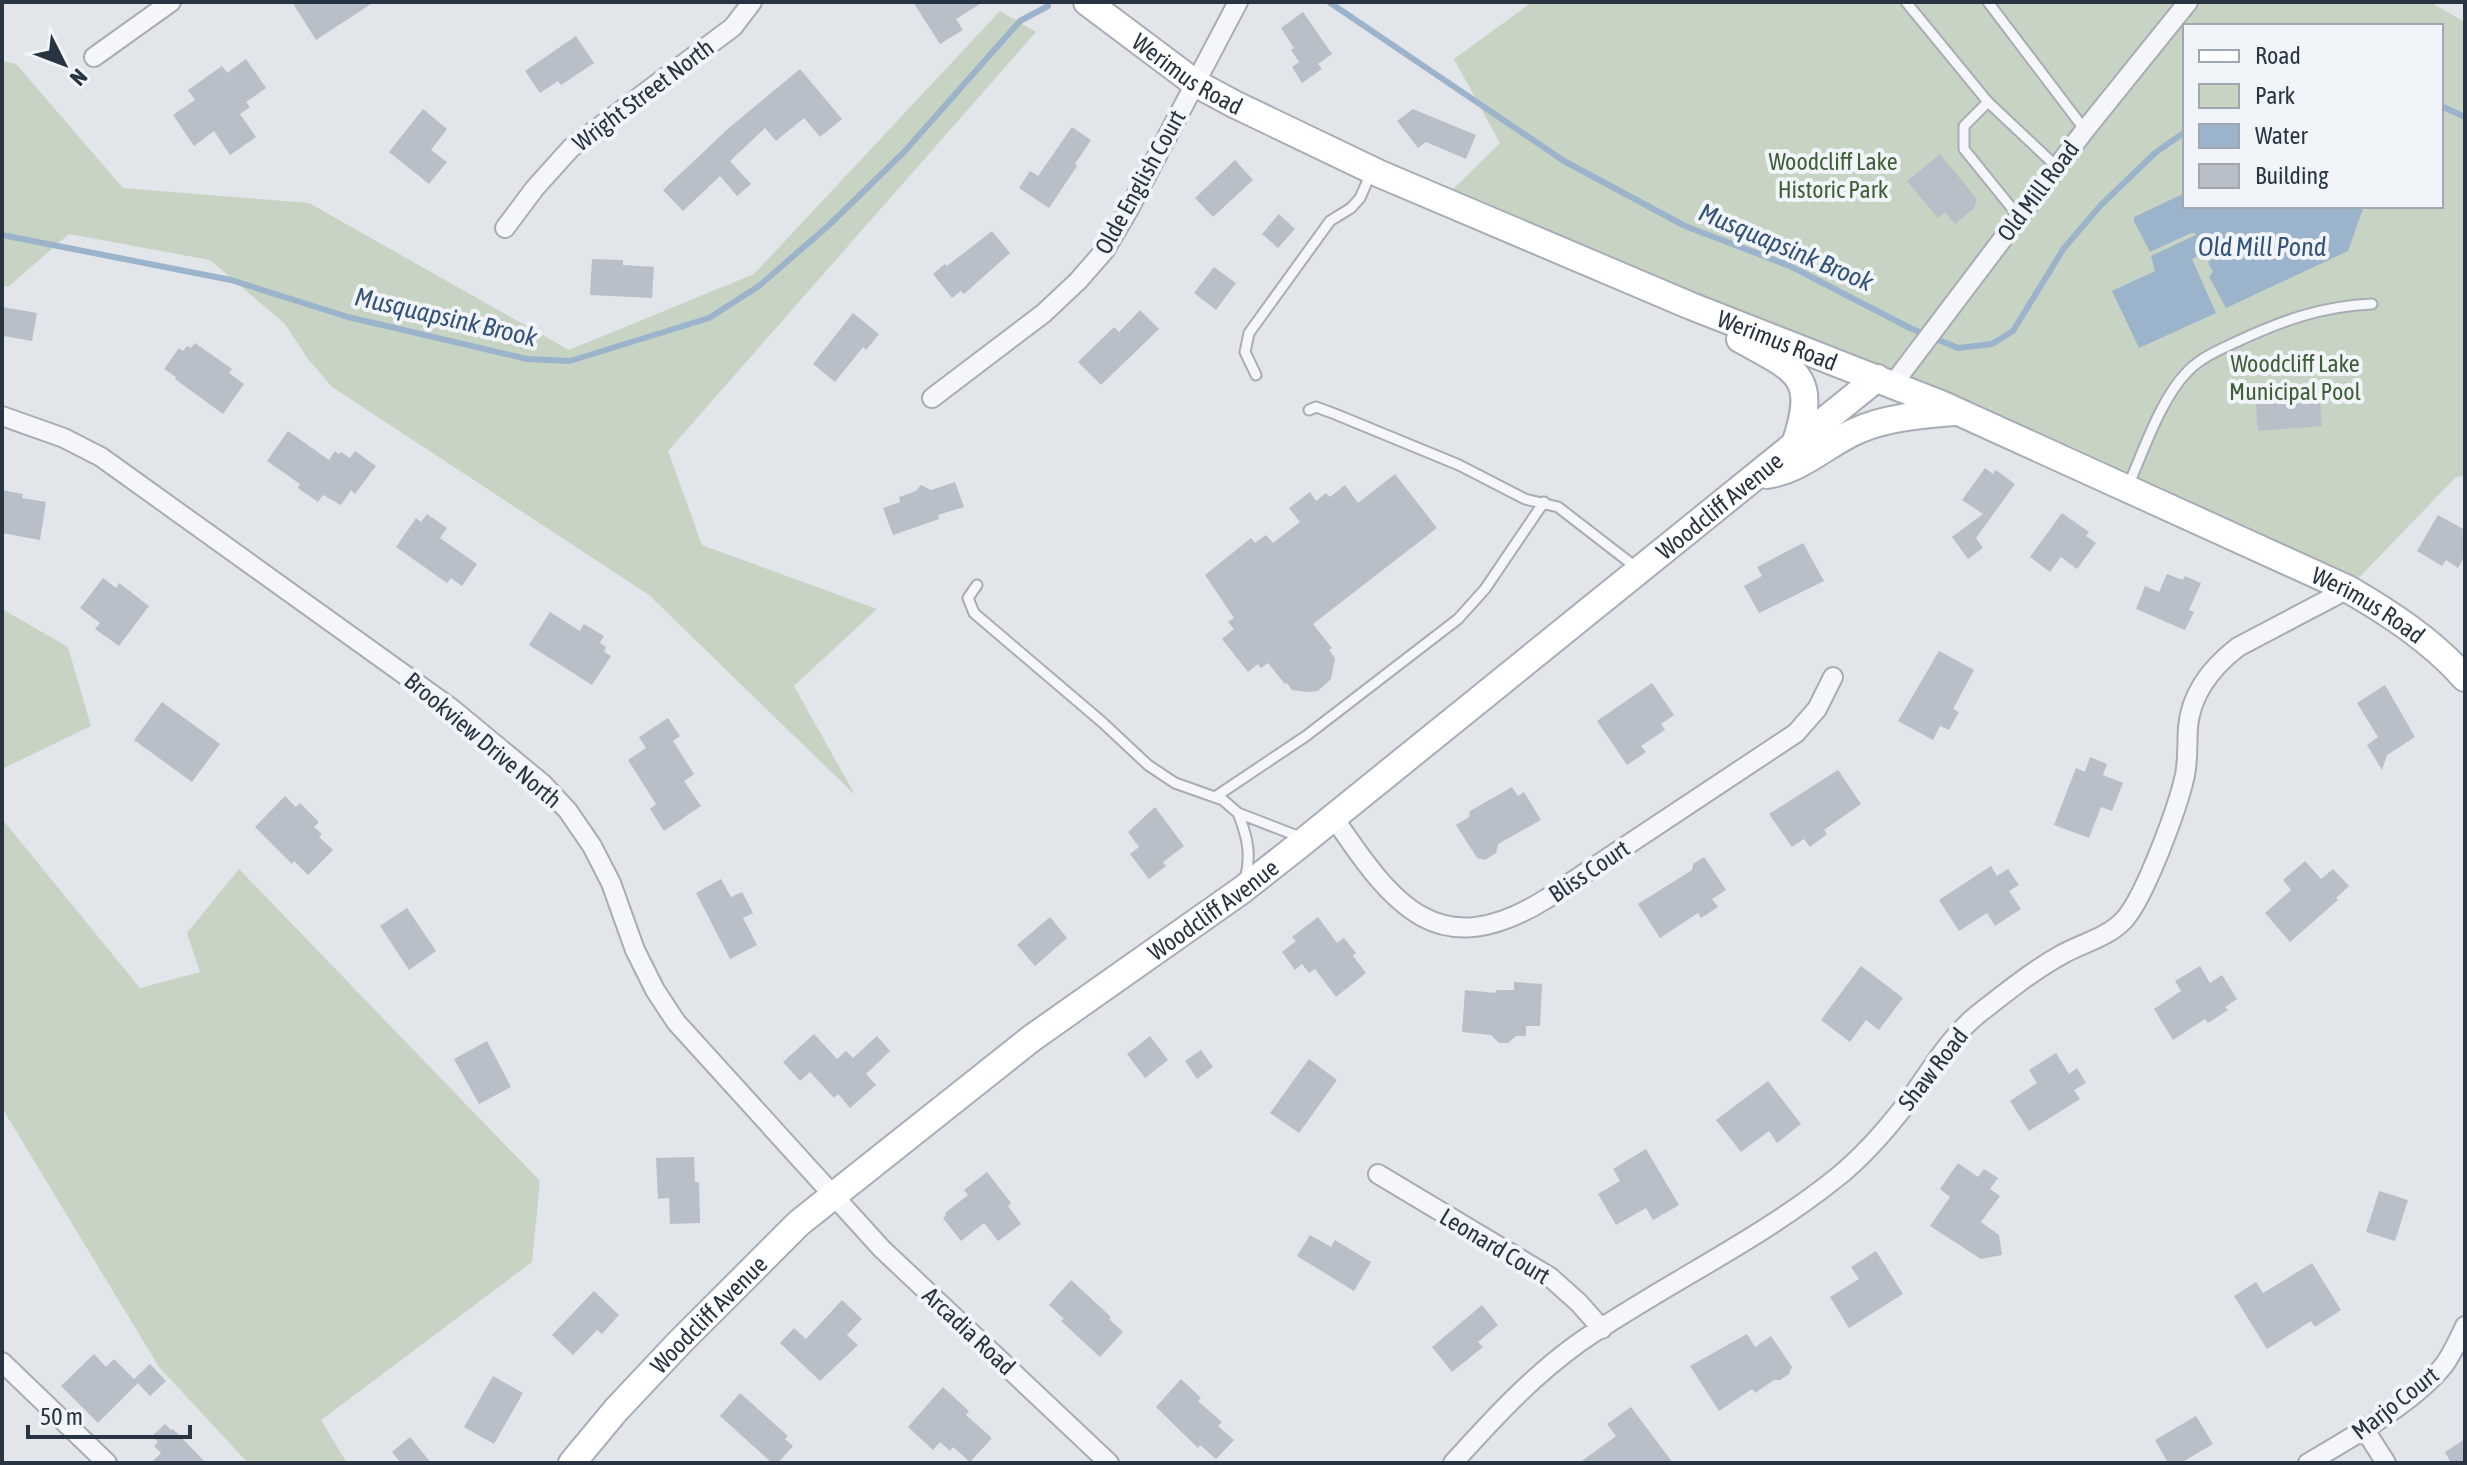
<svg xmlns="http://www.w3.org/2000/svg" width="2467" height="1465" font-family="'Asap Condensed',sans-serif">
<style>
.green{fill:#c8d4c3;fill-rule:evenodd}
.water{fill:#9cb4cb}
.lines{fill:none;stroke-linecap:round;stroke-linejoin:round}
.stream{stroke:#9cb4cb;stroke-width:6}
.building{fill:#b9bfc8}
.service-casing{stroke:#a7acb5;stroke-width:13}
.minor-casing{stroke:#a7acb5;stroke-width:22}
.secondary-casing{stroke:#a7acb5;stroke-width:30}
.service{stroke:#f5f6f9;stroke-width:9}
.minor{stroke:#f5f6f9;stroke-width:18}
.secondary{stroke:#fff;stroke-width:26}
.labels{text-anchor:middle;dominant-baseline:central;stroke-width:8;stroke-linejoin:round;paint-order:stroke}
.street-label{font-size:24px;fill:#293443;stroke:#f1f4f8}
.park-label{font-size:24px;fill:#3f5f36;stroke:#f1f4f8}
.water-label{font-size:26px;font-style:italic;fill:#335478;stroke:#f1f4f8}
</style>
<rect width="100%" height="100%" fill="#e2e5ea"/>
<!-- green -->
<path class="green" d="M 1532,2 L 2430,2 L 2465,22 L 2465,475 L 2455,478 L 2348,589 L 1442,200 L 1500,143 L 1454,59 ZM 2185,26 L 2441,26 L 2441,206 L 2185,206 Z
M 1000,11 L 1036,32 L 668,451 L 702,545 L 877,609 L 794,686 L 855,795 L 649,595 L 332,387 L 308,359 L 285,324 L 210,260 L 69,234 L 8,287 L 2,285 L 2,61 L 16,64 L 123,188 L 309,203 L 569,350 L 754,274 Z
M 2,609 L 68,647 L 91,726 L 2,769 Z
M 2,819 L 140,988 L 200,972 L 187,933 L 239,869 L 540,1181 L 532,1262 L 321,1420 L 347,1463 L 248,1463 L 159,1367 L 2,1108 Z"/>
<!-- water -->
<path class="water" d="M 2185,193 L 2185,206 L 2364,206 L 2348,251 L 2226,308 L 2209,277 L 2213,272 L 2208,262 L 2218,256 L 2215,248 L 2192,259 L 2216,313 L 2139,348 L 2112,291 L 2155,271 L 2151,256 L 2196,235 L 2195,233 L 2191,233 L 2150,252 L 2134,221 L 2134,217 Z"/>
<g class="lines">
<!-- stream -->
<path class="stream" d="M 1329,2 L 1564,161 L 1685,226 L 1790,266 L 1910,328 L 1958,348 L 1992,344 L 2013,331 L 2064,248 L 2101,205 L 2155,153 L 2185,132
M 2441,106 L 2465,117
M 2,235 L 231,280 L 348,317 L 527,359 L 570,361 L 709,318 L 759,286 L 828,226 L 904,152 L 1020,21 L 1048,6"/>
</g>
<!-- building -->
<path class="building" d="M 292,2 L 374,2 L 316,40 Z
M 913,2 L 983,2 L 956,19 L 963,30 L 940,44 Z
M 1303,12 L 1332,54 L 1318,64 L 1322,69 L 1302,83 L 1292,67 L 1299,62 L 1291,50 L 1294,48 L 1281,28 Z
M 576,36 L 594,63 L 561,85 L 558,81 L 540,93 L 525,71 Z
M 246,59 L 266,88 L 246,102 L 250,107 L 240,114 L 256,137 L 230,155 L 214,131 L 194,146 L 173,115 L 195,100 L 188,90 L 222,66 L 227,73 Z
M 800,69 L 842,119 L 820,137 L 804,118 L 776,141 L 765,128 L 730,161 L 751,184 L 737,196 L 720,176 L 683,211 L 663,190 L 730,127 Z
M 423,109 L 447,129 L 431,150 L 447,162 L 429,184 L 389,152 Z
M 1413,109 L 1476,135 L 1466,159 L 1426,142 L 1418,148 L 1397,121 Z
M 1072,127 L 1091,140 L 1075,164 L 1077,166 L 1049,208 L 1019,188 L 1030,171 L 1038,176 Z
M 1940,154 L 1977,199 L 1974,208 L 1955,224 L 1945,212 L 1938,218 L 1907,181 Z
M 1235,160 L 1253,180 L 1213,217 L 1195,198 Z
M 1279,214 L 1295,229 L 1278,248 L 1262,234 Z
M 992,231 L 1010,253 L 964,294 L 961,291 L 952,298 L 933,274 L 945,264 L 947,266 Z
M 592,259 L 623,260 L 623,265 L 654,267 L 652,298 L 590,295 Z
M 1214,267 L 1236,283 L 1216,310 L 1194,293 Z
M 2,307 L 37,313 L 32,341 L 4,336 Z
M 1140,310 L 1159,329 L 1101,385 L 1078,362 L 1114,327 L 1119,332 Z
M 853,313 L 879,334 L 866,350 L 863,347 L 835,382 L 813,364 Z
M 195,343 L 232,369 L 229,373 L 244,384 L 223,414 L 175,379 L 176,377 L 164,369 L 179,348 L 183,351 L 187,346 L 191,348 Z
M 2319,387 L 2322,426 L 2258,431 L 2255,392 Z
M 288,431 L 329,460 L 335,451 L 339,454 L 341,452 L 350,458 L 355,451 L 376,466 L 355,494 L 351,490 L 341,505 L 323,495 L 318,502 L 298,488 L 300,484 L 267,461 Z
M 1985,468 L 1993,474 L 1996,470 L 2015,484 L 1976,538 L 1983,548 L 1968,559 L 1952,537 L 1983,514 L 1962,500 Z
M 1395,474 L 1437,528 L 1313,624 L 1332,648 L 1329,650 L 1335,658 L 1331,679 L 1318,691 L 1307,692 L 1292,690 L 1287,683 L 1285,684 L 1268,663 L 1261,668 L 1258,664 L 1248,672 L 1222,639 L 1234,629 L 1228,622 L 1234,618 L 1205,575 L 1251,538 L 1255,543 L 1266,535 L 1273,543 L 1300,522 L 1289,508 L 1310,492 L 1316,501 L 1326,493 L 1330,497 L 1345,485 L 1358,503 Z
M 955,482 L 964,507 L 938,515 L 939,519 L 893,535 L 883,508 L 900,502 L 899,497 L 916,491 L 921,485 L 931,490 Z
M 2,490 L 23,494 L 22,498 L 46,502 L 40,540 L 2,533 Z
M 2062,513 L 2089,532 L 2086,536 L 2096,543 L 2077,569 L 2061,557 L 2050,572 L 2030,557 Z
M 427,514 L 447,528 L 440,538 L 477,564 L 462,586 L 451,578 L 447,583 L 396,547 L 416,518 L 421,522 Z
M 2438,515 L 2465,530 L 2465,556 L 2458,568 L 2446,560 L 2442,566 L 2417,551 Z
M 1803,543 L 1824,581 L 1759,613 L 1744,586 L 1762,576 L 1757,567 Z
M 2167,574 L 2183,580 L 2185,576 L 2201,583 L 2189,610 L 2194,612 L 2185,630 L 2136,609 L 2145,586 L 2159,592 Z
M 103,578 L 116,588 L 119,583 L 149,606 L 119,646 L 95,629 L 100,623 L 80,608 Z
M 550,612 L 580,631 L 584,624 L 604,636 L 600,643 L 606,647 L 604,652 L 611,656 L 592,685 L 529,645 Z
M 1939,651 L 1974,670 L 1953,709 L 1959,712 L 1949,730 L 1940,726 L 1933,740 L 1898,721 Z
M 1652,683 L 1674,715 L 1661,724 L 1665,730 L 1641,746 L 1646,752 L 1627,765 L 1597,721 Z
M 2385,685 L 2415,737 L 2387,755 L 2382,770 L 2367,745 L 2378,737 L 2357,703 Z
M 162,702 L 220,744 L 192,782 L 134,740 Z
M 668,718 L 680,736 L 673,741 L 694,774 L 684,781 L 701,806 L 664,831 L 650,809 L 656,804 L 628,760 L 646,748 L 639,737 Z
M 2090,757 L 2107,764 L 2103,775 L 2123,783 L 2112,811 L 2101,807 L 2089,838 L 2054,825 L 2076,768 L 2085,772 Z
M 1838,770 L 1861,804 L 1824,830 L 1827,834 L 1810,847 L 1804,839 L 1792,847 L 1769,814 Z
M 1512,787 L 1518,796 L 1524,792 L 1541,820 L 1498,844 L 1496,853 L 1485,860 L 1477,858 L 1456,825 L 1469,817 L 1470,811 Z
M 285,796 L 296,807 L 300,803 L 319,822 L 314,827 L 322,834 L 319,837 L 333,850 L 308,875 L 294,861 L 292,864 L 255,827 Z
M 1155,807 L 1184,846 L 1163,862 L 1166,866 L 1149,879 L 1130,854 L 1139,847 L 1128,832 Z
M 1704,857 L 1726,890 L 1712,899 L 1718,907 L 1701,918 L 1698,913 L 1660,938 L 1638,904 L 1692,870 L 1693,864 Z
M 2305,861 L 2321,879 L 2333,869 L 2349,886 L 2336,898 L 2338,900 L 2290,942 L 2265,913 L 2291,890 L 2283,880 Z
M 1991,866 L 1997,876 L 2008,869 L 2019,885 L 2009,891 L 2021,909 L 1995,926 L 1987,913 L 1959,931 L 1939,900 Z
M 721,879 L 731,897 L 742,892 L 753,913 L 743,918 L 757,945 L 730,959 L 696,893 Z
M 407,908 L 436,951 L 409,970 L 380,926 Z
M 1050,917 L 1067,938 L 1035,966 L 1017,945 Z
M 1318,917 L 1337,943 L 1344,938 L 1356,953 L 1353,956 L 1366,973 L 1336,997 L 1315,969 L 1309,973 L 1302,964 L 1295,970 L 1282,952 L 1296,941 L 1292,937 Z
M 1861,966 L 1903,998 L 1879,1030 L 1866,1020 L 1850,1042 L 1821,1020 Z
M 2200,966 L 2210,983 L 2222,975 L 2237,999 L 2225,1007 L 2228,1010 L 2208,1023 L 2205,1019 L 2173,1040 L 2154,1009 L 2181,991 L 2175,981 Z
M 1514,982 L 1542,984 L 1540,1026 L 1526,1026 L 1526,1036 L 1516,1036 L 1508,1043 L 1499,1043 L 1491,1035 L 1462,1032 L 1465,990 L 1495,993 L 1497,990 L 1514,990 Z
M 814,1034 L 837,1059 L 846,1051 L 853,1058 L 877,1036 L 890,1051 L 866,1074 L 876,1085 L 850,1108 L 838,1094 L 834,1098 L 810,1072 L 800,1081 L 783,1062 Z
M 1150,1036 L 1168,1060 L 1145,1078 L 1127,1054 Z
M 487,1041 L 511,1087 L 479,1104 L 454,1059 Z
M 1201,1050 L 1213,1067 L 1197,1079 L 1185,1061 Z
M 2056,1053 L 2069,1074 L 2077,1068 L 2086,1083 L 2074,1090 L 2080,1099 L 2029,1131 L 2010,1101 L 2037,1083 L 2029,1070 Z
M 1309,1059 L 1337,1080 L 1299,1133 L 1270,1113 Z
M 1768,1081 L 1801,1124 L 1777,1143 L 1769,1131 L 1741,1152 L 1716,1120 Z
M 1646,1149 L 1679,1205 L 1653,1220 L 1646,1208 L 1616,1225 L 1598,1194 L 1620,1181 L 1613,1169 Z
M 694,1157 L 695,1182 L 699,1182 L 700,1223 L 670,1224 L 669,1198 L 658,1199 L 656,1158 Z
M 1958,1163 L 1978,1177 L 1984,1169 L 1998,1178 L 1990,1189 L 2000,1196 L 1981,1222 L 1999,1235 L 2002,1255 L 1981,1259 L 1930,1226 L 1950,1197 L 1940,1189 Z
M 987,1172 L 1011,1203 L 1008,1206 L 1021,1224 L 998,1241 L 984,1223 L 961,1241 L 943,1218 L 946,1215 L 945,1213 L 968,1195 L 964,1190 Z
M 2379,1191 L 2408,1200 L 2395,1241 L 2366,1232 Z
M 1310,1235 L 1331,1247 L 1335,1240 L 1371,1262 L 1354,1291 L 1297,1256 Z
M 1876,1251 L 1903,1294 L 1849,1328 L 1830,1297 L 1859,1279 L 1851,1267 Z
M 2312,1263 L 2341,1310 L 2315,1327 L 2311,1321 L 2267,1349 L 2234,1296 L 2256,1282 L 2263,1293 Z
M 1071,1280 L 1111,1317 L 1109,1319 L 1123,1332 L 1100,1357 L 1061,1321 L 1064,1319 L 1049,1305 Z
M 594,1291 L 619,1315 L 602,1334 L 597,1330 L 573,1355 L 552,1335 Z
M 842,1300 L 862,1319 L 847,1335 L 858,1345 L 820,1381 L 780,1343 L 794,1328 L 806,1339 Z
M 1482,1305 L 1498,1325 L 1478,1342 L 1483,1347 L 1452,1372 L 1432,1347 Z
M 1747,1334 L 1755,1347 L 1771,1336 L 1792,1367 L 1789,1374 L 1780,1380 L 1774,1380 L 1755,1393 L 1752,1389 L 1719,1411 L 1690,1366 Z
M 94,1354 L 106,1367 L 114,1359 L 138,1383 L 98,1423 L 61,1386 Z
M 150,1364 L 166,1381 L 150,1396 L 134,1379 Z
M 493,1376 L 523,1393 L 494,1444 L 464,1427 Z
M 1181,1379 L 1201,1398 L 1198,1401 L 1222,1422 L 1218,1426 L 1234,1440 L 1216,1459 L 1200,1445 L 1198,1448 L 1156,1407 Z
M 943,1387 L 969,1411 L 966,1415 L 992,1438 L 970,1462 L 953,1447 L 950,1451 L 940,1442 L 933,1450 L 908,1427 Z
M 740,1393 L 788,1436 L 785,1439 L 793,1446 L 778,1463 L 772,1463 L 720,1416 Z
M 1631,1407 L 1673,1463 L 1579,1463 L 1616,1436 L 1607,1424 Z
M 2196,1416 L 2213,1444 L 2181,1463 L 2168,1463 L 2155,1440 Z
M 165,1424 L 171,1430 L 173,1429 L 206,1463 L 151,1463 L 161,1453 L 154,1446 L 158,1442 L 152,1436 Z
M 410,1437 L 431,1463 L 401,1463 L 392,1452 Z
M 2465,1439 L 2465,1463 L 2451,1463 L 2445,1452 Z"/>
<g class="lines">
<!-- service casing -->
<g class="service-casing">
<path id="service" d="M 1906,2 L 1988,102 L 2057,167
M 1988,2 L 2085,130
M 1988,102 L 1964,126 L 1964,149 L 2019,217
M 1256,375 L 1245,352 L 1249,333 L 1330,221 L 1351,208 L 1360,198 L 1371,173
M 1309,410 L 1316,407 L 1335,414 L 1459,465 L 1525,499 L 1558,507 L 1637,568
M 2128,486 C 2144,450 2161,398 2188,371 C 2202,357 2219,350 2236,342 C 2281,321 2322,306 2372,304
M 977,585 L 968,598 L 974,613 L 1102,722 L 1148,765 L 1175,783 L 1223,800 L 1238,813 L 1300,837
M 1215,797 L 1306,736 L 1458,619 L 1485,589 L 1544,502
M 1238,813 C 1247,836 1252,855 1245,879"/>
</g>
<!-- minor casing -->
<g class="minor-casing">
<path id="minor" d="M 94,57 L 171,2
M 505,228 L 535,188 L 571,148 L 733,27 L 752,2
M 1893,384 L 2085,130 L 2188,2
M 932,398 L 1044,313 L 1078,281 L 1105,250 L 1128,211 L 1238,2
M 2,416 L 64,438 L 101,457 L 451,708 L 543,784 L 568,811 L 592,846 L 611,883 L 635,950 L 655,990 L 676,1022 L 882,1249 L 1109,1463
M 1334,818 C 1393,905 1438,966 1546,899 L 1796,733 L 1817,709 L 1833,677
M 1378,1174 L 1550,1277 L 1579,1303 L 1602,1329
M 2,1362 L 107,1463
M 2365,1430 L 2386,1463
M 1453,1463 C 1492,1420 1532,1376 1580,1342 C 1663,1285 1756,1242 1835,1179 C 1863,1157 1888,1128 1910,1099 C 1931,1070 1949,1038 1977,1015 C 2004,994 2032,971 2061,955 C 2082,943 2107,938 2124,920 C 2145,897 2178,807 2185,775 C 2188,760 2187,743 2188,727 C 2191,694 2212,667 2238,647 L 2348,589
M 2308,1463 C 2349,1439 2415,1402 2444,1365 C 2452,1354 2459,1339 2465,1326"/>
</g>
<!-- secondary casing -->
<g class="secondary-casing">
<g id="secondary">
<path id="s1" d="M 1087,2 L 1195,83 L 1234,104 L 1380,174 L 1691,306 L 1941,404 L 2348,589 C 2391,614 2432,641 2465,678"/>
<path d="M 1740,339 C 1796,370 1819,375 1795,444"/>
<path d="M 1767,475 C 1801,470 1825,445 1856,431 C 1886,417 1922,415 1954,412"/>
<path id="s2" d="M 572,1463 L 616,1410 L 680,1342 L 799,1223 L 1032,1038 L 1242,890 L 1298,846 L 1877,378"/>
</g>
</g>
<!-- service -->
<use href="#service" class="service"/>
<!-- minor -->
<use href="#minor" class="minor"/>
<!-- secondary -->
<use href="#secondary" class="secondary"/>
</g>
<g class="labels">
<!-- street labels -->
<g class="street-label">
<text stroke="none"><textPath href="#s1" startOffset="124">Werimus Road</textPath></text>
<text transform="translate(643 95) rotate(-37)">Wright Street North</text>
<text transform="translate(1140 182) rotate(-61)">Olde English Court</text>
<text transform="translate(2038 191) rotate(-53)">Old Mill Road</text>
<text stroke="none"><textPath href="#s1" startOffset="772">Werimus Road</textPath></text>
<text stroke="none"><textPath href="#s2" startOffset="1498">Woodcliff Avenue</textPath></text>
<text stroke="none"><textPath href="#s1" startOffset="1420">Werimus Road</textPath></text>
<text transform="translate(483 740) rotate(40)">Brookview Drive North</text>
<text transform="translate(1589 871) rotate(-34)">Bliss Court</text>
<text stroke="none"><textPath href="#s2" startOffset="850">Woodcliff Avenue</textPath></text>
<text transform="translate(1933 1069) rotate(-52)">Shaw Road</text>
<text transform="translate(1495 1246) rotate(31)">Leonard Court</text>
<text stroke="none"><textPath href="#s2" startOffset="202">Woodcliff Avenue</textPath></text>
<text transform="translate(969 1331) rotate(43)">Arcadia Road</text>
<text transform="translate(2395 1403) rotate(-38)">Marjo Court</text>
</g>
<!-- park labels -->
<g class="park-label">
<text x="1833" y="161">Woodcliff Lake<tspan x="1833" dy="28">Historic Park</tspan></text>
<text x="2295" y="363">Woodcliff Lake<tspan x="2295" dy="28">Municipal Pool</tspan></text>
</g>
<!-- water labels -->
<g class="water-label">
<text transform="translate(1786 247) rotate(23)">Musquapsink Brook</text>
<text x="2262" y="247">Old Mill Pond</text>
<text transform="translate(446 317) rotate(13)">Musquapsink Brook</text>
</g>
</g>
<!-- border -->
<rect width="2467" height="1465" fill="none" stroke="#293443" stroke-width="8"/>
<!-- legend -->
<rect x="2183" y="24" width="260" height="184" fill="#f1f4f8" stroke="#a1a7b0" stroke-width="2"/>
<rect x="2199" y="50" width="40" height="12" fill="#ffffff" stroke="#a1a7b0" stroke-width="2"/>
<text x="2255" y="64" font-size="24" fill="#293443">Road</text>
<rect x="2199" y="84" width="40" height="24" fill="#c8d4c3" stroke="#a1a7b0" stroke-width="2"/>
<text x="2255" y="104" font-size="24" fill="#293443">Park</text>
<rect x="2199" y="124" width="40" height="24" fill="#9cb4cb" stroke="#a1a7b0" stroke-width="2"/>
<text x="2255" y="144" font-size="24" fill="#293443">Water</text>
<rect x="2199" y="164" width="40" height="24" fill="#b9bfc8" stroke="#a1a7b0" stroke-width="2"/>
<text x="2255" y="184" font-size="24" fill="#293443">Building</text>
<!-- north arrow -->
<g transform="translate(64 64) rotate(132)" stroke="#f1f4f8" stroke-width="6" paint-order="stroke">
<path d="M0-6L14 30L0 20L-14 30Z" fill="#293443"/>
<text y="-12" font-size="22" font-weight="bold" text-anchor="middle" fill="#293443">N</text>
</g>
<!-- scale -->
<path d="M28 1425v12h162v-12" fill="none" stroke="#293443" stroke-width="4"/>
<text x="40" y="1425" font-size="24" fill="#293443" stroke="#f1f4f8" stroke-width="6" paint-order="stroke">50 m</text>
</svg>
